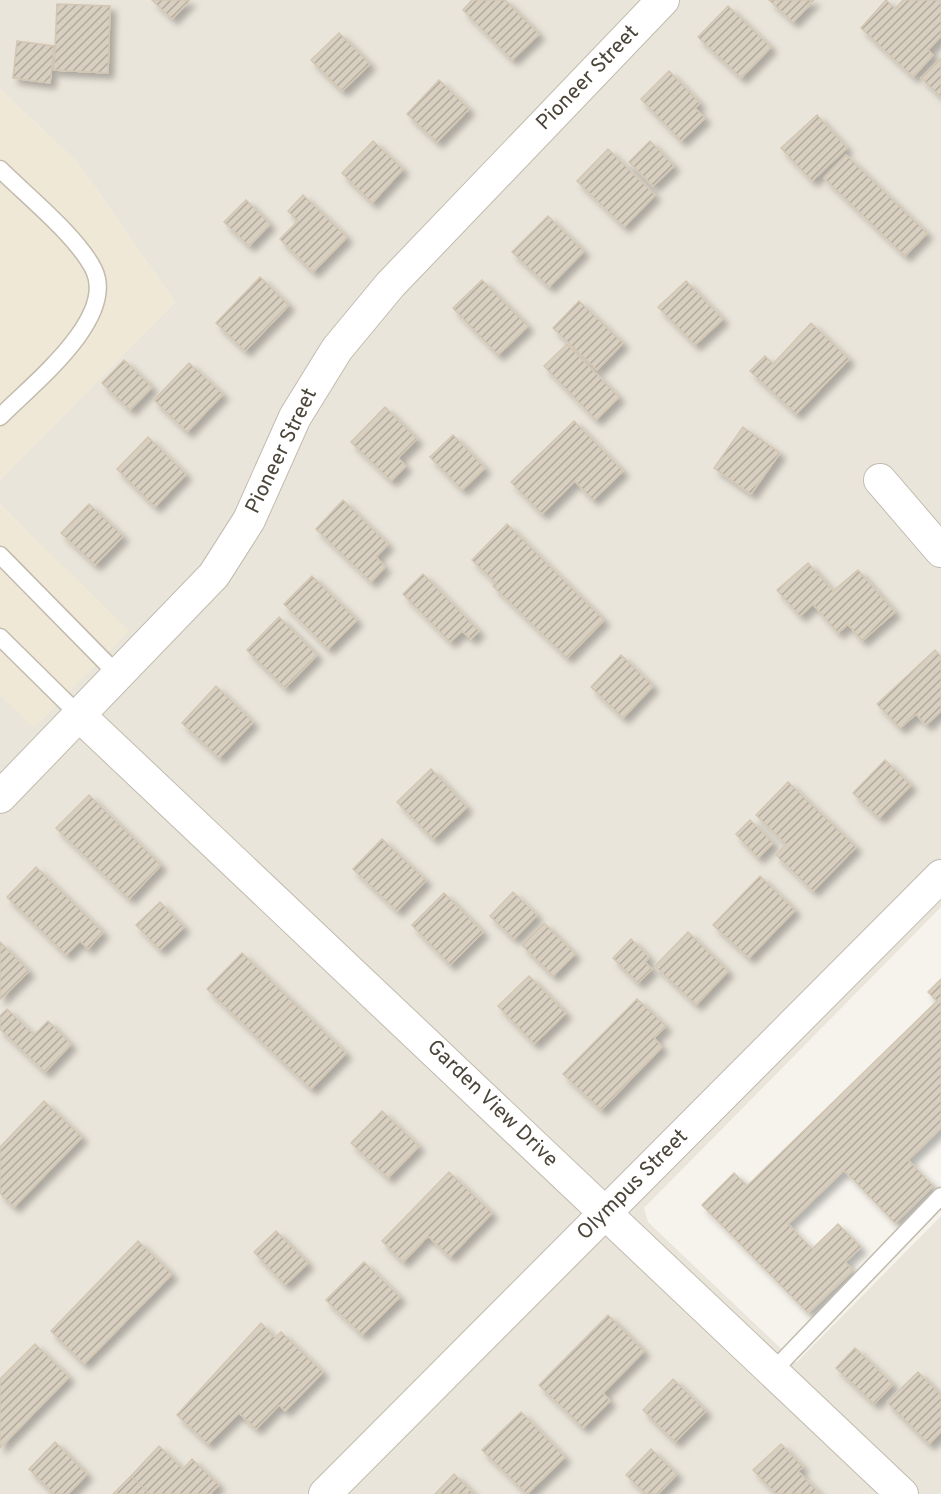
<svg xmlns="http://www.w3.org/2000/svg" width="941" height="1494" font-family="Overpass,sans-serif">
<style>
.residential{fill:#eae5da}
.education{fill:#efe8d6}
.building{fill:url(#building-hatch);stroke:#d3c7b4;stroke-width:1.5;filter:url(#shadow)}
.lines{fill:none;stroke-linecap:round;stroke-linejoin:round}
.lane-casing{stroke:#c2bbae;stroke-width:19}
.street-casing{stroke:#c2bbae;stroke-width:34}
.lane{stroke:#fff;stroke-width:16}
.street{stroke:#fff;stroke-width:32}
.labels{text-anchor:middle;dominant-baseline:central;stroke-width:5;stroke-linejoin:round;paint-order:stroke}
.street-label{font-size:21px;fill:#4b4439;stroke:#fff}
</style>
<defs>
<pattern id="building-hatch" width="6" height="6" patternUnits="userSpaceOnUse" patternTransform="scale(1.5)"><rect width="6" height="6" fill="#d8cfc1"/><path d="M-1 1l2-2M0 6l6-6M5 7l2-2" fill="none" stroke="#b1aa9e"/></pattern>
<filter id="shadow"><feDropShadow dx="5.5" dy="5.5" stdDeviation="3" flood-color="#0004"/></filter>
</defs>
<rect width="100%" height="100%" fill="#f6f3ec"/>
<!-- residential -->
<path class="residential" d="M 0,0 L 941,0 L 941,907 L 644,1208 L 648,1222 L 796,1363 L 941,1216 L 941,1494 L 0,1494 L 0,695 L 34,727 L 128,631 L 0,504 L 0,480 L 175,302 L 78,163 L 0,89 Z"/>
<!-- education -->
<path class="education" d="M 0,89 L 78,163 L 175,302 L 0,480 Z
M 0,504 L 129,631 L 34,728 L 0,695 Z"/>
<!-- building -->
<path class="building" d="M 152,0 L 190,0 L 172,19 Z
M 472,0 L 505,0 L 539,34 L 512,60 L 463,10 Z
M 769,0 L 814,0 L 793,22 Z
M 886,0 L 895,9 L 903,0 L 941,0 L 941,36 L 928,50 L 933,55 L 913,77 L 861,28 Z
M 57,4 L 110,6 L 108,73 L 54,70 Z
M 728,6 L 771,47 L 741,78 L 698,37 Z
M 339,33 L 370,64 L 342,91 L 311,60 Z
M 17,41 L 54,46 L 50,83 L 13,78 Z
M 941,58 L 941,97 L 921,78 Z
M 669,71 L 700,103 L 695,108 L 705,118 L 681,141 L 641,99 Z
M 439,80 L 469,109 L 437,142 L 407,114 Z
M 817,115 L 847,148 L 812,181 L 781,148 Z
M 373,141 L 403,169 L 372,203 L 342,173 Z
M 650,141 L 674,166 L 653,186 L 629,162 Z
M 608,149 L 655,195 L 624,227 L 577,181 Z
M 846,155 L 927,233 L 905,256 L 824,178 Z
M 303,195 L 347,237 L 313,272 L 280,239 L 298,221 L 288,211 Z
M 246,200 L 270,224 L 249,246 L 224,222 Z
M 548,216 L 584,251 L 549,287 L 512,252 Z
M 260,277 L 289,305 L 245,351 L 216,323 Z
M 482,280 L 528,326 L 498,355 L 453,308 Z
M 686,281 L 723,319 L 695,345 L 658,307 Z
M 579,301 L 623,343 L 597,370 L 553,328 Z
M 811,323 L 849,359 L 796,414 L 750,371 L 765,356 L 773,364 Z
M 567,344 L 619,397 L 596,420 L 544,366 Z
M 124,360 L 152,387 L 130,410 L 102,383 Z
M 189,363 L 223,394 L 187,432 L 154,400 Z
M 385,407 L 417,439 L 398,458 L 406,466 L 391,481 L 351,442 Z
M 574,421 L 623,471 L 593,500 L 575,481 L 542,514 L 511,482 Z
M 743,427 L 780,453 L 751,494 L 714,468 Z
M 453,435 L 485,468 L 462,490 L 430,457 Z
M 148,437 L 186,474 L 155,507 L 117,469 Z
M 343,500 L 388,544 L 376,557 L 385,567 L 371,582 L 316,529 Z
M 89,504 L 123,536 L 95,565 L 61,533 Z
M 507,524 L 604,620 L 567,658 L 493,586 L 496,583 L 472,560 Z
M 808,563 L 833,591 L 858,570 L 895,612 L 862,641 L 848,624 L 838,633 L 813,604 L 800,616 L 777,590 Z
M 423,574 L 479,631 L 471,639 L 462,631 L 450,642 L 403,594 Z
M 312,576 L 357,620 L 328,649 L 284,604 Z
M 279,617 L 317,655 L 285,688 L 247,650 Z
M 935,650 L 941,657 L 941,711 L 926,725 L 916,714 L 900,728 L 877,704 Z
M 621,655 L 653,686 L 623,718 L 591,687 Z
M 216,686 L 253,722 L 219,758 L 182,723 Z
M 885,760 L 911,785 L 879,818 L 853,793 Z
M 431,769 L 467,807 L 433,839 L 397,802 Z
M 788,782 L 856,847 L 813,891 L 776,855 L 786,844 L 756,815 Z
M 89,795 L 161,865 L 129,899 L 56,828 Z
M 750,820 L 773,843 L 758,858 L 736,834 Z
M 382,839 L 426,880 L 397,911 L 353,869 Z
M 36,867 L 103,932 L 88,949 L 80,941 L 66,955 L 7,897 Z
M 760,876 L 795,910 L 749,958 L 713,925 Z
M 513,892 L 537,915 L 514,939 L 490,916 Z
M 444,893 L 483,932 L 450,965 L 412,925 Z
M 160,902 L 184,927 L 160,950 L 136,925 Z
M 544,923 L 575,954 L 553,976 L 522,945 Z
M 688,932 L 728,971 L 696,1005 L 655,966 Z
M 631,939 L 649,957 L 645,962 L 652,969 L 638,983 L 613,958 Z
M 0,942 L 29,971 L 1,999 L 0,998 Z
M 242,953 L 294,1003 L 259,1039 L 207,989 Z
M 529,976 L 566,1013 L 534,1044 L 498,1006 Z
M 941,979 L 941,1128 L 908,1160 L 933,1186 L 895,1223 L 844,1170 L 788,1224 L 812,1249 L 838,1224 L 861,1247 L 845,1262 L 853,1270 L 808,1313 L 702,1205 L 734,1173 L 747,1186 L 937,1001 L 928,992 Z
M 637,999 L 666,1026 L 654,1038 L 662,1047 L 601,1110 L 563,1074 Z
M 294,1003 L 346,1053 L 311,1089 L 259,1039 Z
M 7,1009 L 34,1035 L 48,1021 L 71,1044 L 45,1072 L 0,1029 L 0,1016 Z
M 44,1101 L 82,1137 L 14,1207 L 0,1193 L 0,1147 Z
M 382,1111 L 419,1146 L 388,1178 L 351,1143 Z
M 449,1172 L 492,1213 L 450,1257 L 428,1236 L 403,1262 L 382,1241 Z
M 276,1231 L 308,1263 L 285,1285 L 254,1252 Z
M 138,1241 L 172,1274 L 84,1364 L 51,1331 Z
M 364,1262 L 400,1297 L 362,1335 L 326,1300 Z
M 608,1315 L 644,1351 L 603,1393 L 610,1401 L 583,1428 L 539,1385 Z
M 261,1323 L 275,1338 L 281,1332 L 323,1372 L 285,1411 L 279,1405 L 256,1429 L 239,1413 L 208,1444 L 177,1415 Z
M 35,1344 L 69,1377 L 0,1448 L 0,1379 Z
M 855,1348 L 893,1384 L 874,1404 L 836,1368 Z
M 918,1372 L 941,1395 L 941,1432 L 929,1444 L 887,1402 Z
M 673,1379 L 706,1411 L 675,1442 L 643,1410 Z
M 521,1412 L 565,1457 L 527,1494 L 482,1450 Z
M 55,1442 L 87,1474 L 68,1494 L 54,1494 L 29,1469 Z
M 781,1444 L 803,1467 L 798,1471 L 820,1494 L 776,1494 L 753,1470 Z
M 159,1446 L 183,1469 L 192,1459 L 219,1485 L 210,1494 L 150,1494 L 131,1476 Z
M 651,1449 L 677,1474 L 658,1494 L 646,1494 L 626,1475 Z
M 454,1474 L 474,1494 L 435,1494 Z
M 131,1476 L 150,1494 L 113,1494 Z"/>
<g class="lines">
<!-- lane casing -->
<g class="lane-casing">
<path id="lane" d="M 0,169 C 27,196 78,237 94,270 C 117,319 30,386 0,417
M 0,555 L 119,676
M 0,637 L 80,716
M 773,1371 L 941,1196"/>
</g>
<!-- street casing -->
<g class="street-casing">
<path id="street" d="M 880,480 L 941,551
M 80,716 L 902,1494
M 0,797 L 214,575 L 249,520 L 295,417 L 337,349 L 390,285 L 663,0
M 325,1494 L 941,876"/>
</g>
<!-- lane -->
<use href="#lane" class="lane"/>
<!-- street -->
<use href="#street" class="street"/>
</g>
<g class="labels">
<!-- street labels -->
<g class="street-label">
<text transform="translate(588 78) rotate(-46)">Pioneer Street</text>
<text transform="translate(282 451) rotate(-64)">Pioneer Street</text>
<text transform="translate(492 1104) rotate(44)">Garden View Drive</text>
<text transform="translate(633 1185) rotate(-45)">Olympus Street</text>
</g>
</g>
</svg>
